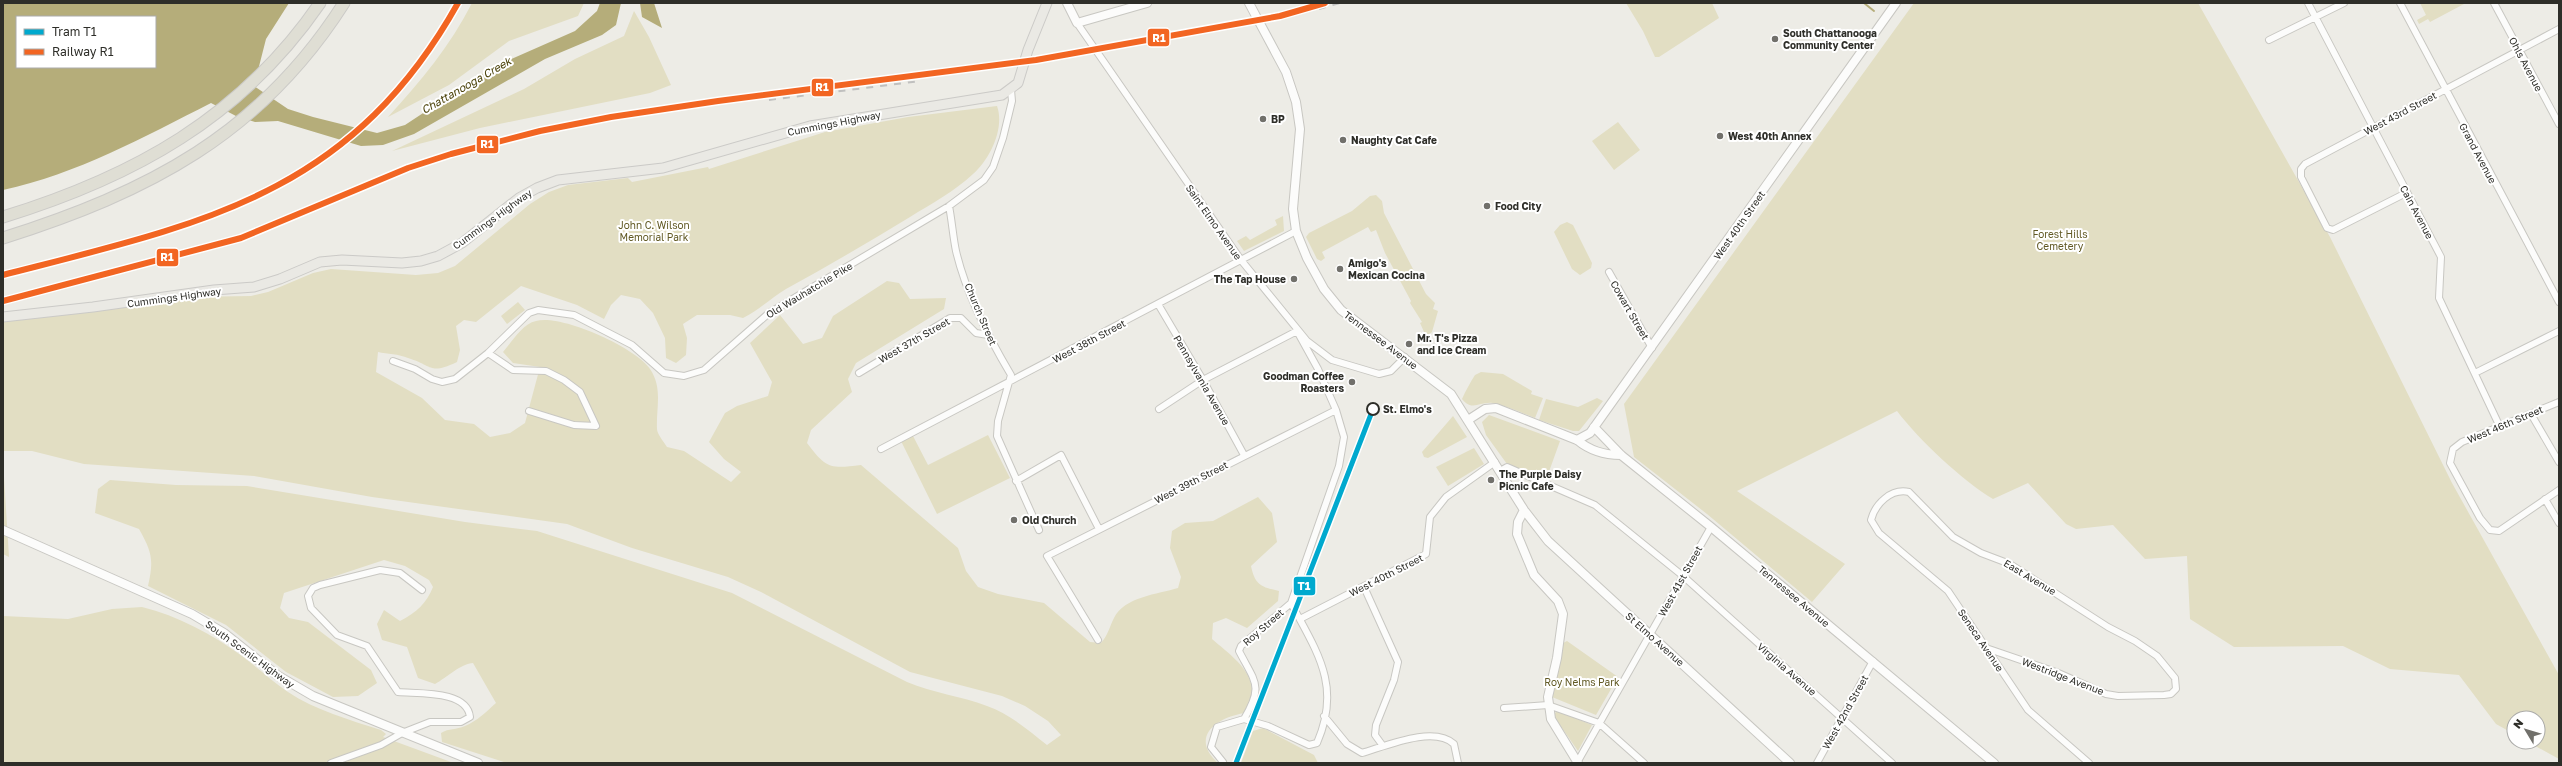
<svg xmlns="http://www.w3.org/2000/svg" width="2562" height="766" font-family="'Golos Text',sans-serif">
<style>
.green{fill:#e2dec3}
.water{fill:#b5ad7a;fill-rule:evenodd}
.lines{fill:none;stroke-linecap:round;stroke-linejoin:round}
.stream{stroke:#b5ad7a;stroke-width:2}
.street-casing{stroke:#c8c7c2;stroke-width:8}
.secondary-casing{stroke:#c8c7c2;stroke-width:10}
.primary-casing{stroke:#cbcac7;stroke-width:11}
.highway-casing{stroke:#cbcac7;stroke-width:13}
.street{stroke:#fcfcfb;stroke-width:6}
.secondary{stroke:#fcfcfb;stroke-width:8}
.primary{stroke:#eae9e4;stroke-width:9}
.highway{stroke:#dfded4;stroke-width:11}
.rail{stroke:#c0c0bf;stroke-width:2;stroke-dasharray:7 7;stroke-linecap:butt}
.rail-1-casing{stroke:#fff;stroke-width:9}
.rail-1{stroke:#f26522;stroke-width:6}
.tram-1-casing{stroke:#fff;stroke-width:8}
.tram-1{stroke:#00a9ce;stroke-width:5}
.poi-dot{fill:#71706b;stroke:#fff;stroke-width:1.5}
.stop-dot{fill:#fff;stroke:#2e2e29;stroke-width:2}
.labels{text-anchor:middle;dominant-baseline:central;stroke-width:4;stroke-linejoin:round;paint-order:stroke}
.poi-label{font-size:10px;font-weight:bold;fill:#2e2e29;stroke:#fff;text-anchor:start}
.street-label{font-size:10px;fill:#2e2e29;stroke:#fff}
.park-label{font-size:10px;fill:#615924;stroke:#fff}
.stop-label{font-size:10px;font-weight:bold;fill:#2e2e29;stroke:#fff;text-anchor:start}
.water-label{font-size:11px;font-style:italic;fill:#4a4108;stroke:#fff}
.line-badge{stroke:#fff;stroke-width:1.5}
.badge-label{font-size:11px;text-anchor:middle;font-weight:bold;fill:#fff}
</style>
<rect width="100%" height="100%" fill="#edece6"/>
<!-- green -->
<path class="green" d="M 472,3 L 584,3 L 578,16 L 509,41 L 449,85 L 388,117 C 421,81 450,46 472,3 Z
M 1626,3 L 1712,3 L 1719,18 L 1659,57 L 1655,57 L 1643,31 Z
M 1914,3 L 2198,3 L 2330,237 L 2452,483 L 2559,675 L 2559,759 L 2528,742 L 2538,742 L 2538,718 L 2514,718 L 2514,734 L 2496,724 L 2459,675 L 2390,669 L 2343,646 L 2234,647 L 2190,619 L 2187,556 L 2145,559 L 2113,525 L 2076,529 L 2066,524 L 2028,483 L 1993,499 C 1964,482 1918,439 1897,411 L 1737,491 L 1845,564 L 1812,602 L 1707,514 L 1634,457 L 1624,404 Z
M 2420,3 L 2463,3 L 2464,4 L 2430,22 L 2428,19 L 2419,24 L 2417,20 L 2426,15 Z
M 634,11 L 649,37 L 671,85 L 650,93 L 480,128 L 392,151 L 524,89 L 575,59 L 624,36 Z
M 997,106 C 1005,128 990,159 973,174 C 955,191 931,204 910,217 C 869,242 828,266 786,289 C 771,298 759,310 743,318 L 730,315 L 697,315 L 683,324 L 687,338 L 686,355 L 676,363 L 666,358 L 665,338 L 653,313 L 640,299 L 621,295 L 611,305 L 604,319 L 577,305 L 521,286 L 476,322 L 464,320 L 456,326 L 460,350 L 457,362 C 429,375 434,366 408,358 C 399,354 387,354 378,352 L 376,372 L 422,398 L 445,420 L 474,424 L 490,437 L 510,433 L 525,423 L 540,367 L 513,363 L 503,352 C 512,342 522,324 536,321 C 562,314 636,348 650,369 C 663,388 656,408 657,429 C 657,434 664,442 667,447 L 684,451 L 731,482 L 741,472 L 724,459 L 709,442 L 725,413 L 737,406 L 768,396 L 772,382 L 750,343 L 780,315 L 803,344 L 822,338 L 833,316 L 887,281 L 899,283 L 910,299 L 946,298 L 944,309 L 856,363 L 848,379 L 852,392 L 811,430 L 807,443 C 826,468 829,469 861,465 L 958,548 L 966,571 L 978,587 L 998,594 L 1044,603 L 1090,642 L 1101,643 C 1108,635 1109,628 1114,618 C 1124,597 1158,594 1178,588 L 1181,577 L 1170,548 L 1172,531 L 1185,523 L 1213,521 L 1258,497 L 1272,513 L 1277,542 L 1251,566 C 1255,585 1261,587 1279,591 L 1278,601 L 1247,628 L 1226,618 L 1213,623 L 1212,639 C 1228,653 1255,671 1252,695 C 1251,701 1247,707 1245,713 C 1217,717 1189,737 1218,763 L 507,763 L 442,742 L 441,733 C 449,728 456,730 465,726 C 477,721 486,712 496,703 L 473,663 C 462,663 446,678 435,684 L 418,678 L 407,647 L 382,640 L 377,624 L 384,610 L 400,621 C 417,612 426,604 433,587 L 429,580 L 405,566 L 384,560 L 284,593 L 280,608 L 289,618 L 308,622 L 371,670 L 377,683 L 358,696 L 333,697 L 286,672 L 226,625 L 148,586 C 154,560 152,552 139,529 L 95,513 L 98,489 L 110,480 L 176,485 L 247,486 L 465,522 L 537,531 L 732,593 L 907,682 C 933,693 961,696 987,706 C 1010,714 1028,730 1047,745 L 1061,735 L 1048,721 L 1025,706 L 1002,696 L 910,672 L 761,592 L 728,577 L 632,548 L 567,524 L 372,497 L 254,476 L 84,464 L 32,451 L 3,451 L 3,322 L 187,297 L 251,296 L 268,292 L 313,273 L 331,269 L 416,275 L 438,273 L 455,266 L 530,204 L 549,192 L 568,185 L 628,178 L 632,182 L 708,167 L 709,169 L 825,132 L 908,117 Z
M 1618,122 L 1640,150 L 1614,170 L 1592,141 Z
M 1376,195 L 1382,201 L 1384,213 L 1426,294 L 1435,303 L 1433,309 L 1438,311 L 1432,332 L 1421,341 L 1419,337 L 1425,334 L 1420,323 L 1422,322 L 1410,303 L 1411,301 L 1385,253 L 1376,230 L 1371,232 L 1368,227 L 1322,252 L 1325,258 L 1321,261 L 1317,259 L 1306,237 L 1309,233 L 1352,211 L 1370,196 Z
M 1283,216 L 1284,231 L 1244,251 L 1237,241 L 1246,236 L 1250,240 L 1277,225 L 1275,220 Z
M 1567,222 L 1573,225 L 1592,263 L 1591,268 L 1580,275 L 1572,269 L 1554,232 L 1560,225 Z
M 518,302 L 525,310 L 507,324 L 501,316 Z
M 1481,372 L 1503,374 L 1532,391 L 1531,394 L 1543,398 L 1535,418 C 1522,413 1507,406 1493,403 C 1480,401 1472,412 1462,399 C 1466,390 1470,383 1475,375 Z
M 1597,398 L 1603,401 L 1579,431 L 1573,431 L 1539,420 L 1546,399 L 1578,407 Z
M 1489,415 L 1560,441 L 1546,480 L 1507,464 L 1486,435 L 1482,422 Z
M 1453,416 L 1467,437 L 1428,458 L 1424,457 L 1422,452 Z
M 988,435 L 1010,478 L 937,514 L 901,441 L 913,436 L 928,465 Z
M 1474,448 L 1484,464 L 1448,486 L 1436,467 Z
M 3,461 L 9,557 L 3,554 Z
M 142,607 C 178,616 212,634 242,656 C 258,668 272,681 288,692 C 315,710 350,720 381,730 L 386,734 L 383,737 L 451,762 L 3,763 L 3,616 L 68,619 L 112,609 Z
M 1567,641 L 1618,677 L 1596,715 L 1552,697 L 1563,643 Z
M 1557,711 L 1592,725 L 1578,751 L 1553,715 Z
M 1263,728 L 1314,755 L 1318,763 L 1241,763 L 1253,731 Z"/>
<!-- water -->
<path class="water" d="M 3,3 L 289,3 L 266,39 L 254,86 L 288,109 L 313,117 L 377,133 L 405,125 L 493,67 L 575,31 L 597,11 L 600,3 L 621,3 L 616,25 L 602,35 L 545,59 L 414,134 L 383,145 L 361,146 L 278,121 L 255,122 L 236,116 L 211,103 C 144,137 77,174 3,190 ZM 17,17 L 155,17 L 155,67 L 17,67 Z
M 640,3 L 654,3 L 662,28 L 642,17 Z"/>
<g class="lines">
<!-- stream -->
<path class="stream" d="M 1864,3 L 1874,11"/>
<!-- street casing -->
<g class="street-casing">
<path id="street" d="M 2308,3 L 2441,257 L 2439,298 L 2500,427
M 2400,3 L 2559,302
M 2494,3 L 2559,124
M 1077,23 L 1241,260 L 1307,341 L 1332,360 L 1379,374 L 1391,371 L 1405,357
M 2269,40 L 2344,3
M 2406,193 L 2333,230 L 2327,228 L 2301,177 L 2301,169 L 2305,164 L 2559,29
M 949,206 C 952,221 953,237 956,251 C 966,294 989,338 1011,375 L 998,421 L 997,436 L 1039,530
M 1609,272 L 1652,348
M 1158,304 L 1203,380 L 1244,455
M 488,353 L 513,370 L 546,371 L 564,380 L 580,392 L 596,426 L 574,425 L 529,411
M 393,361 L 415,369 L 432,379 L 442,382 L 455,379 L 488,353 L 529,313 L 538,310 L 574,315 L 632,345 L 664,373 L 684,376 L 704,370 L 769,313 L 949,206 L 984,180 L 993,167 L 1003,138 L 1012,101 L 1011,90
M 859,373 L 950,318 L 961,318 L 976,333 L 988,335
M 2475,373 L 2559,331
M 2559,402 L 2462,442 L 2453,449 L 2450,463 L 2480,518 L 2490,530 L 2499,531 L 2559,490
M 1159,409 L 1203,380 L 1297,331 L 1318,369 L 1336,410 L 1344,437 L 1339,466 L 1291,603 C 1317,652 1342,686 1317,743 L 1309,745 L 1268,726 L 1244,719 L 1217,727 L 1211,747 L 1223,762
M 2531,414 L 2559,462
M 881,449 L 1296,231
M 1500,471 L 1507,467 L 1595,505 L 1683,576 L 1892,763
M 1016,481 L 1061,455 L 1099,529
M 2545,499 L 2559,523
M 1364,587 L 1398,662 L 1394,680 L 1376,725 L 1375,735 L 1383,746
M 1300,619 L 1426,554 L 1430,517 L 1446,497 L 1495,462
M 1098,640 L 1047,556 L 1336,410
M 1986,648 L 2056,672 L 2106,694 L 2118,696 L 2164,695 L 2171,694 L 2176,689 L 2175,678 L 2157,656 L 2135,641 L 2108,627 L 2010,564 L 1981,553 L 1953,537 L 1909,492 C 1891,488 1875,504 1871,520 L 1879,533 L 1948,591 L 2028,710 L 2089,763
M 1504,708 L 1548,705 L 1599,723 L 1644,763
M 1324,716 L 1347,744 L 1362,753 C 1386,746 1434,725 1454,744 L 1458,763
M 1244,719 C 1264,686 1255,682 1239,651 L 1241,646 L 1291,603
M 1578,761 L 1711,527
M 331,763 L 381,745 L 402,733 L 430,722 L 461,722 L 470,717 C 467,690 419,694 398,692 L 367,646 L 337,635 L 311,608 L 308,596 L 313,588 L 320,585 L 380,570 L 400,573 L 422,590
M 1817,763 L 1873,661"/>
</g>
<!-- secondary casing -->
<g class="secondary-casing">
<path id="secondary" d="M 1067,3 L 1077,23 L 1147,3
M 1249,3 L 1286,72 L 1296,102 L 1300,129 L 1293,209 L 1296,231 L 1307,258 L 1324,289 L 1341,310 L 1451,394 L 1524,510 L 1548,541 L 1790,763
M 1468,420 L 1485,409 L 1496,408 L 1577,440 C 1589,450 1605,455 1621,455
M 1594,427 L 1621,455 L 1711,527 L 1994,763
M 1577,440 L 1590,433 L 1896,3
M 1524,510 L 1518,522 L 1517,534 L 1534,575 L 1558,601 L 1563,614 L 1557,658 L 1548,697 L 1551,719 L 1578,763
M 3,530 L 192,614 L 224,633 L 277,675 L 313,696 L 478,763"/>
</g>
<!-- primary casing -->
<g class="primary-casing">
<path id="primary" d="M 3,317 L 93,307 L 214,290 L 254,287 L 280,279 L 320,262 L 342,260 L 402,263 L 421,261 L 438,256 L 462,243 L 519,198 L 537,188 L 558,180 L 663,168 L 810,126 L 1002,95 L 1018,83 L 1028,50 L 1047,3"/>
</g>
<!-- highway casing -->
<g class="highway-casing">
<path id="highway" d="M 3,217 C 133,177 241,118 320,3
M 3,238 C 148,192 260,135 344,3"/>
</g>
<!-- street -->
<use href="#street" class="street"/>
<!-- secondary -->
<use href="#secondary" class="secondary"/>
<!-- primary -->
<use href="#primary" class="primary"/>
<!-- highway -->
<use href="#highway" class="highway"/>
<!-- rail -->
<path class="rail" d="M 1319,9 L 1340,3
M 769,100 L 920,81
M 241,238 C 339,195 436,154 541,131 C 635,110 732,99 828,87 C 940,72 1050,57 1161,37 C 1216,27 1271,18 1325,3
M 3,275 C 201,224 350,196 458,3"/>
<!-- rail-1 casing -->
<g class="rail-1-casing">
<path id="rail-1" d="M 3,275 C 201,224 350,196 458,3
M 3,301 L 241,238 L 408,168 L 451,154 L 540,131 L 611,117 L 718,101 L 1036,60 L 1280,16 L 1325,3"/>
</g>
<!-- rail-1 -->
<use href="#rail-1" class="rail-1"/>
<!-- tram-1 casing -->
<g class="tram-1-casing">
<path id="tram-1" d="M 1236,763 L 1373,409"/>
</g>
<!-- tram-1 -->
<use href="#tram-1" class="tram-1"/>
</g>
<!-- markers -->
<g class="poi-dot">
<circle cx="1775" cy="39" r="4"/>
<circle cx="1263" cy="119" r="4"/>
<circle cx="1720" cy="136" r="4"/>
<circle cx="1343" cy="140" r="4"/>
<circle cx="1487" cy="206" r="4"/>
<circle cx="1340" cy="269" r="4"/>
<circle cx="1294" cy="279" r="4"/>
<circle cx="1409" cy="344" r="4"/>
<circle cx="1352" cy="382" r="4"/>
<circle cx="1491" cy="480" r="4"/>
<circle cx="1014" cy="520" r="4"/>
</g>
<circle class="stop-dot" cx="1373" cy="409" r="6"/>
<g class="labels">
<!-- poi labels -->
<g class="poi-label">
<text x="1783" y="33">South Chattanooga<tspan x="1783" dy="12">Community Center</tspan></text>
<text x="1271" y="119">BP</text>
<text x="1728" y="136">West 40th Annex</text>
<text x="1351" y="140">Naughty Cat Cafe</text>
<text x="1495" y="206">Food City</text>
<text x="1348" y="263">Amigo's<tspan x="1348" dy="12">Mexican Cocina</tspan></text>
<text x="1286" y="279" text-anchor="end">The Tap House</text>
<text x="1417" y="338">Mr. T's Pizza<tspan x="1417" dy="12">and Ice Cream</tspan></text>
<text x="1344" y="376" text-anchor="end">Goodman Coffee<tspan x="1344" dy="12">Roasters</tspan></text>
<text x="1499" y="474">The Purple Daisy<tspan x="1499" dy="12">Picnic Cafe</tspan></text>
<text x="1022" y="520">Old Church</text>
</g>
<!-- street labels -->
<g class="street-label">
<text transform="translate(2526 64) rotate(62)">Ohls Avenue</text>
<text transform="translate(2400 113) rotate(-28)">West 43rd Street</text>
<text transform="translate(834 123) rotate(-11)">Cummings Highway</text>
<text transform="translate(2478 153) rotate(62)">Grand Avenue</text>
<text transform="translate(2417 212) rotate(62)">Cain Avenue</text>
<text transform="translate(492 219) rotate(-36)">Cummings Highway</text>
<text transform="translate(1214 222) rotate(55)">Saint Elmo Avenue</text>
<text transform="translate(1739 225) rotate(-55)">West 40th Street</text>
<text transform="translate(809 290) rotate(-31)">Old Wauhatchie Pike</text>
<text transform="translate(174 297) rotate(-8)">Cummings Highway</text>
<text transform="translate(1630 310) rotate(60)">Cowart Street</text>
<text transform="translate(981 314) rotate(67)">Church Street</text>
<text transform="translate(914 340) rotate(-30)">West 37th Street</text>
<text transform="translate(1381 340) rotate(37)">Tennessee Avenue</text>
<text transform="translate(1089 341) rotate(-28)">West 38th Street</text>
<text transform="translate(1202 380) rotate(60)">Pennsylvania Avenue</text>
<text transform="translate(2505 424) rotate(-23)">West 46th Street</text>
<text transform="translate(1191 482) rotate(-27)">West 39th Street</text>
<text transform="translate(1386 575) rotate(-27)">West 40th Street</text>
<text transform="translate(2030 577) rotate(31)">East Avenue</text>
<text transform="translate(1680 581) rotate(-61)">West 41st Street</text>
<text transform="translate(1794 596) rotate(40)">Tennessee Avenue</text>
<text transform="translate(1263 627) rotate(-41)">Roy Street</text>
<text transform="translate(1655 639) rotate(42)">St Elmo Avenue</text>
<text transform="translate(1981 640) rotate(56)">Seneca Avenue</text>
<text transform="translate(250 654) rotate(36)">South Scenic Highway</text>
<text transform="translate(1787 669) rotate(41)">Virginia Avenue</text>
<text transform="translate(2063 676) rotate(21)">Westridge Avenue</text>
<text transform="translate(1845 712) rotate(-61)">West 42nd Street</text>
</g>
<!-- park labels -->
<g class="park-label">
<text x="654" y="225">John C. Wilson<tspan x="654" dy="12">Memorial Park</tspan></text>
<text x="2060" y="234">Forest Hills<tspan x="2060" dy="12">Cemetery</tspan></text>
<text x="1582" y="682">Roy Nelms Park</text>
</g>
<!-- stop labels -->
<g class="stop-label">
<text x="1383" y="409">St. Elmo's</text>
</g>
<!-- water labels -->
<g class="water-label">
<text transform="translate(466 85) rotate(-30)">Chattanooga Creek</text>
</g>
</g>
<g class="line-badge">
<rect x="1147" y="28" width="23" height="19" rx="4" fill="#f26522"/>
<rect x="811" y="78" width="23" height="19" rx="4" fill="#f26522"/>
<rect x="476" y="135" width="23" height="19" rx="4" fill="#f26522"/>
<rect x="156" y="248" width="23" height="19" rx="4" fill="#f26522"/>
<rect x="1293" y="576" width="23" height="20" rx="4" fill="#00a9ce"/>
</g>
<g class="badge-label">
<text x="1159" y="42">R1</text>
<text x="822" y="91">R1</text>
<text x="487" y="148">R1</text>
<text x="167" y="261">R1</text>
<text x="1304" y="590">T1</text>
</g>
<!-- border -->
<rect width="2562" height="766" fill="none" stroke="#2e2e29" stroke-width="8"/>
<!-- legend -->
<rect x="16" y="16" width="140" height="52" fill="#ffffff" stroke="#ababa9"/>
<rect x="24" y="29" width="20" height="6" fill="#00a9ce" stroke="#ababa9"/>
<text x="52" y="36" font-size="12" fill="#2e2e29">Tram T1</text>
<rect x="24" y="49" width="20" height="6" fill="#f26522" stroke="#ababa9"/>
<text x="52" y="56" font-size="12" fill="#2e2e29">Railway R1</text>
<!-- north arrow -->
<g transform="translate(2526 730) rotate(308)"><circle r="19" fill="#ffffff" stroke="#ababa9"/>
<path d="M0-3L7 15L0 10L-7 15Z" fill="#71706b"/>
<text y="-6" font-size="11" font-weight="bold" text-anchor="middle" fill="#2e2e29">N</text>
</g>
</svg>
